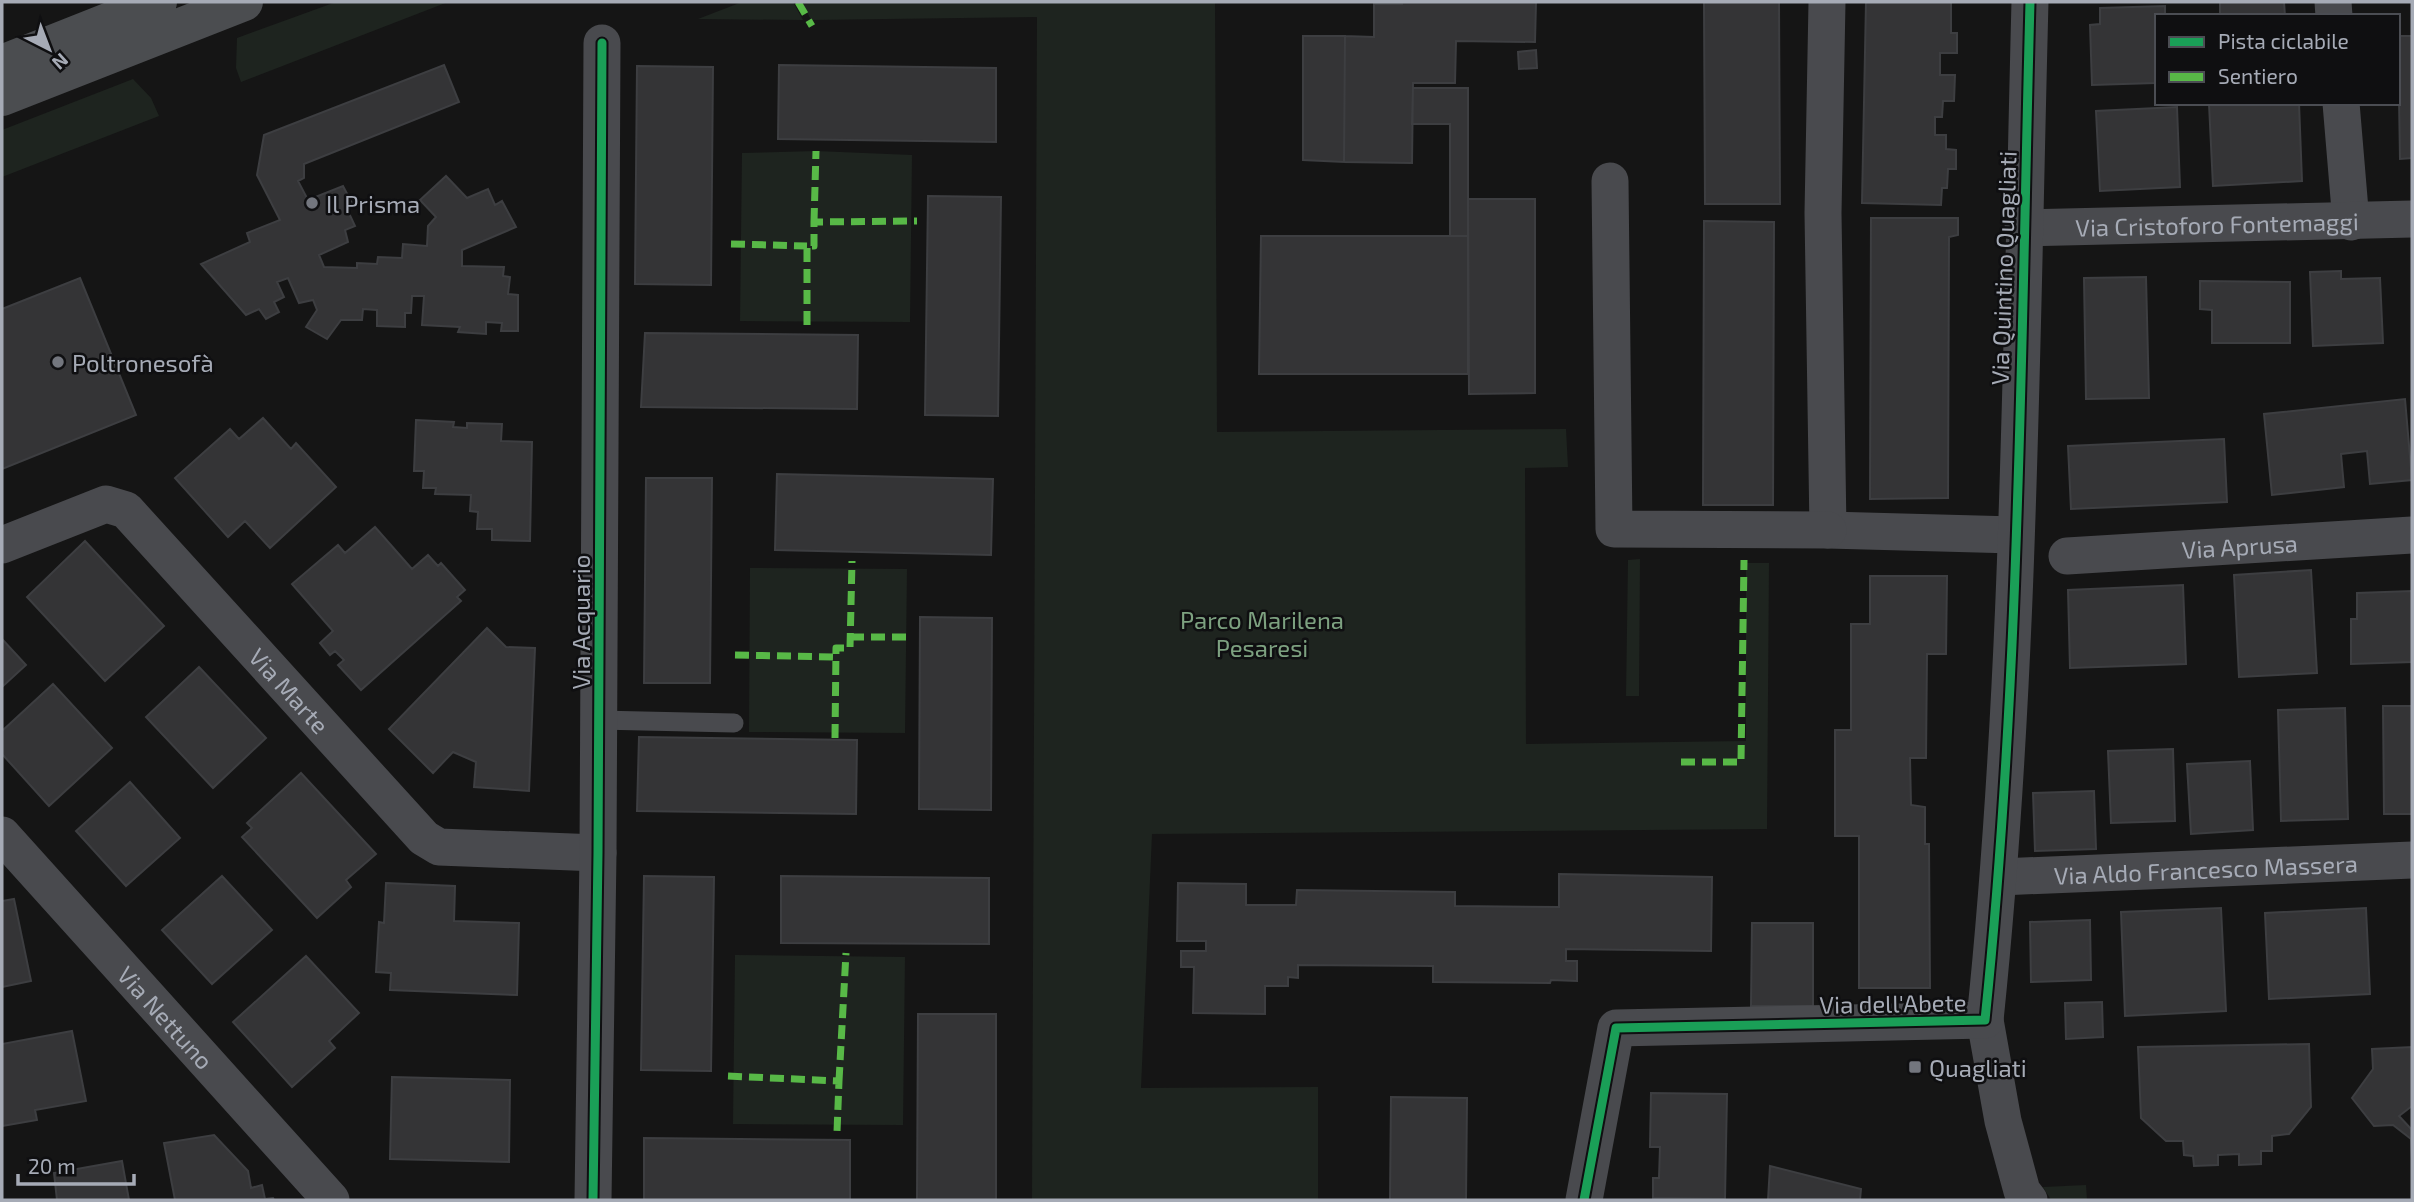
<svg xmlns="http://www.w3.org/2000/svg" width="2414" height="1202" font-family="'Exo 2',sans-serif">
<style>
.green{fill:#1e241f}
.building{fill:#343436;stroke:#3d3e41;stroke-width:2}
.lines{fill:none;stroke-linecap:round;stroke-linejoin:round}
.lane{stroke:#494a4e;stroke-width:19}
.street{stroke:#494a4e;stroke-width:37}
.primary{stroke:#4b4d50;stroke-width:38}
.quiet{stroke:#58b947;stroke-width:7;stroke-dasharray:14 7;stroke-linecap:butt}
.cycleway-casing{stroke:#0f0f11;stroke-width:13}
.cycleway{stroke:#1a9f57;stroke-width:9}
.poi-dot{fill:#73767e;stroke:#0f0f11;stroke-width:2.5}
.labels{text-anchor:middle;dominant-baseline:central;stroke-width:5;stroke-linejoin:round;paint-order:stroke}
.poi-label{font-size:24px;fill:#a6abb6;stroke:#0f0f11;text-anchor:start}
.street-label{font-size:24px;fill:#a6abb6;stroke:#0f0f11}
.park-label{font-size:24px;fill:#7da180;stroke:#0f0f11}
</style>
<rect width="100%" height="100%" fill="#151515"/>
<!-- green -->
<path class="green" d="M 336,2 L 448,2 L 241,82 L 236,68 L 237,38 Z
M 742,2 L 793,2 L 803,20 L 698,19 Z
M 802,2 L 1215,2 L 1217,432 L 1566,429 L 1568,467 L 1525,468 L 1526,744 L 1746,741 L 1746,563 L 1769,563 L 1767,829 L 1152,834 L 1141,1088 L 1318,1087 L 1318,1200 L 1032,1200 L 1037,17 L 811,20 Z
M 133,79 L 151,98 L 159,116 L 2,177 L 2,130 Z
M 816,151 L 912,155 L 910,322 L 740,321 L 742,153 Z
M 1640,559 L 1639,696 L 1626,696 L 1628,560 Z
M 750,568 L 907,569 L 905,733 L 749,732 Z
M 735,955 L 905,957 L 903,1125 L 733,1124 Z
M 2086,1185 L 2087,1200 L 2051,1200 L 2043,1187 Z"/>
<!-- building -->
<path class="building" d="M 1402,2 L 1536,2 L 1535,42 L 1456,41 L 1455,83 L 1413,83 L 1412,163 L 1344,162 L 1345,36 L 1374,37 L 1374,4 L 1402,4 Z
M 1704,2 L 1779,2 L 1780,204 L 1705,204 Z
M 1866,2 L 1951,2 L 1951,33 L 1957,33 L 1957,53 L 1940,53 L 1940,75 L 1955,75 L 1954,101 L 1943,101 L 1942,117 L 1935,117 L 1935,135 L 1946,135 L 1946,149 L 1956,150 L 1956,169 L 1948,169 L 1947,188 L 1942,188 L 1941,205 L 1862,203 Z
M 2220,2 L 2284,2 L 2285,16 L 2220,16 Z
M 2165,6 L 2165,16 L 2157,16 L 2155,83 L 2092,85 L 2090,25 L 2100,24 L 2100,8 Z
M 1303,36 L 1345,36 L 1344,162 L 1303,160 Z
M 2398,36 L 2412,36 L 2412,158 L 2400,159 Z
M 1536,50 L 1537,68 L 1519,69 L 1518,52 Z
M 444,65 L 459,102 L 304,164 L 304,178 L 298,181 L 308,200 L 343,186 L 353,205 L 347,209 L 355,226 L 345,230 L 348,242 L 319,255 L 324,267 L 357,268 L 357,263 L 377,264 L 378,257 L 402,258 L 403,244 L 427,246 L 428,226 L 436,217 L 420,200 L 446,176 L 467,198 L 488,189 L 495,205 L 502,201 L 516,227 L 462,250 L 462,266 L 504,267 L 503,276 L 510,277 L 508,294 L 518,295 L 518,331 L 501,331 L 502,323 L 486,322 L 486,334 L 458,332 L 460,327 L 422,325 L 424,296 L 412,296 L 411,313 L 405,313 L 405,327 L 377,326 L 377,310 L 363,309 L 362,320 L 341,320 L 327,339 L 306,327 L 317,310 L 313,300 L 299,303 L 288,278 L 277,282 L 284,297 L 274,302 L 279,312 L 266,319 L 259,309 L 246,315 L 201,264 L 250,242 L 247,233 L 280,220 L 257,175 L 264,135 Z
M 779,65 L 996,68 L 996,142 L 778,139 Z
M 637,66 L 713,67 L 711,285 L 635,284 Z
M 1413,88 L 1468,88 L 1468,236 L 1450,236 L 1450,124 L 1412,124 Z
M 2299,103 L 2302,181 L 2213,186 L 2209,104 Z
M 2177,107 L 2180,187 L 2100,191 L 2096,111 Z
M 928,196 L 1001,197 L 998,416 L 925,415 Z
M 1468,199 L 1535,199 L 1535,393 L 1469,394 Z
M 1871,218 L 1958,218 L 1958,235 L 1949,237 L 1948,498 L 1870,499 Z
M 1704,221 L 1774,222 L 1773,505 L 1703,505 Z
M 1261,236 L 1468,236 L 1468,374 L 1259,374 Z
M 2341,271 L 2341,279 L 2380,278 L 2383,343 L 2313,346 L 2310,272 Z
M 2146,277 L 2149,398 L 2086,399 L 2084,278 Z
M 80,278 L 136,415 L 2,469 L 2,309 Z
M 2200,281 L 2290,282 L 2290,343 L 2212,343 L 2212,310 L 2200,309 Z
M 645,333 L 858,335 L 857,409 L 641,407 Z
M 2405,399 L 2412,480 L 2370,484 L 2367,451 L 2341,454 L 2344,487 L 2272,495 L 2264,414 Z
M 263,418 L 291,449 L 296,443 L 336,487 L 270,548 L 245,521 L 228,537 L 175,478 L 230,429 L 239,439 Z
M 416,420 L 454,422 L 453,427 L 467,428 L 467,423 L 502,424 L 501,441 L 532,442 L 530,541 L 492,540 L 492,529 L 477,529 L 478,512 L 470,511 L 471,495 L 435,494 L 436,488 L 423,488 L 424,471 L 414,471 Z
M 2224,439 L 2227,502 L 2071,509 L 2068,446 Z
M 777,474 L 993,479 L 991,555 L 775,550 Z
M 646,478 L 712,478 L 710,683 L 644,683 Z
M 375,527 L 412,569 L 428,555 L 438,566 L 441,563 L 465,590 L 457,597 L 461,601 L 361,690 L 338,665 L 344,660 L 335,651 L 330,655 L 320,643 L 333,631 L 292,584 L 338,545 L 345,553 Z
M 85,541 L 164,626 L 105,681 L 27,597 Z
M 2311,570 L 2317,673 L 2239,677 L 2234,575 Z
M 1870,576 L 1947,576 L 1946,654 L 1927,654 L 1926,758 L 1910,758 L 1911,805 L 1925,807 L 1925,844 L 1929,844 L 1930,988 L 1859,988 L 1859,836 L 1835,836 L 1835,730 L 1851,730 L 1851,624 L 1870,624 Z
M 2183,585 L 2186,664 L 2070,668 L 2068,590 Z
M 2412,591 L 2412,662 L 2351,664 L 2351,619 L 2357,619 L 2357,593 Z
M 920,617 L 992,618 L 991,810 L 919,809 Z
M 487,628 L 506,647 L 535,648 L 529,791 L 474,787 L 476,762 L 453,752 L 433,773 L 389,729 Z
M 2,639 L 26,665 L 2,687 Z
M 199,667 L 266,738 L 213,788 L 146,717 Z
M 53,684 L 112,748 L 49,806 L 2,754 L 2,731 Z
M 2383,706 L 2412,706 L 2412,814 L 2384,814 Z
M 2345,708 L 2348,819 L 2281,821 L 2278,710 Z
M 639,737 L 857,740 L 856,814 L 637,811 Z
M 2173,749 L 2175,821 L 2111,823 L 2108,751 Z
M 2250,761 L 2253,830 L 2191,834 L 2187,764 Z
M 301,773 L 376,854 L 346,880 L 351,887 L 317,918 L 242,837 L 252,828 L 247,823 Z
M 130,782 L 180,838 L 126,886 L 76,831 Z
M 2094,791 L 2096,849 L 2035,851 L 2033,793 Z
M 1559,874 L 1712,877 L 1711,951 L 1566,949 L 1566,961 L 1577,961 L 1577,981 L 1551,980 L 1550,983 L 1433,982 L 1433,966 L 1298,965 L 1298,978 L 1288,977 L 1288,986 L 1265,986 L 1265,1014 L 1193,1013 L 1194,967 L 1181,967 L 1181,951 L 1206,951 L 1206,941 L 1177,941 L 1178,883 L 1246,884 L 1246,905 L 1296,905 L 1297,890 L 1455,892 L 1455,906 L 1559,907 Z
M 222,876 L 272,930 L 212,984 L 162,930 Z
M 644,876 L 714,877 L 711,1071 L 641,1070 Z
M 781,876 L 989,878 L 989,944 L 781,943 Z
M 386,883 L 455,886 L 454,921 L 519,923 L 517,995 L 390,990 L 391,973 L 376,972 L 379,922 L 384,923 Z
M 14,899 L 31,981 L 2,987 L 2,901 Z
M 2221,908 L 2226,1011 L 2125,1016 L 2121,912 Z
M 2366,908 L 2370,994 L 2269,999 L 2265,913 Z
M 2090,920 L 2091,980 L 2031,982 L 2030,922 Z
M 1752,923 L 1813,923 L 1813,1006 L 1751,1006 Z
M 306,956 L 359,1013 L 329,1041 L 335,1048 L 292,1087 L 233,1022 Z
M 2102,1002 L 2103,1037 L 2066,1039 L 2065,1003 Z
M 918,1014 L 996,1014 L 996,1200 L 917,1200 Z
M 72,1031 L 86,1101 L 35,1110 L 37,1120 L 2,1126 L 2,1044 Z
M 2309,1044 L 2311,1107 L 2289,1134 L 2272,1136 L 2272,1151 L 2261,1151 L 2261,1164 L 2239,1165 L 2239,1154 L 2218,1155 L 2218,1165 L 2194,1166 L 2193,1156 L 2184,1155 L 2183,1141 L 2166,1141 L 2141,1118 L 2138,1047 Z
M 2412,1047 L 2412,1106 L 2399,1116 L 2412,1130 L 2412,1160 L 2411,1139 L 2393,1125 L 2374,1126 L 2352,1098 L 2373,1069 L 2372,1049 Z
M 392,1077 L 510,1080 L 509,1162 L 390,1159 Z
M 1651,1093 L 1727,1094 L 1725,1199 L 1653,1198 L 1653,1178 L 1659,1178 L 1660,1147 L 1650,1147 Z
M 1391,1097 L 1467,1098 L 1466,1200 L 1390,1200 Z
M 214,1135 L 248,1171 L 251,1188 L 262,1185 L 265,1199 L 273,1198 L 274,1200 L 175,1200 L 164,1143 Z
M 644,1138 L 850,1140 L 850,1200 L 644,1200 Z
M 122,1161 L 129,1200 L 57,1200 L 54,1173 Z
M 1770,1166 L 1861,1189 L 1860,1200 L 1768,1200 Z"/>
<g class="lines">
<!-- lane -->
<path class="lane" d="M 598,720 L 734,723"/>
<!-- street -->
<g class="street">
<path d="M 1827,2 L 1823,213 L 1828,530 L 2015,535"/>
<path d="M 2333,2 L 2334,16"/>
<path d="M 2341,103 L 2351,222"/>
<path d="M 1610,181 L 1614,529 L 1828,530"/>
<path id="s1" d="M 2023,228 L 2412,219"/>
<path id="s2" d="M 2,545 L 106,504 L 126,510 L 424,838 L 439,847 L 598,853"/>
<path id="s3" d="M 2067,556 L 2412,535"/>
<path id="s4" d="M 2,835 L 331,1200"/>
<path id="s5" d="M 2000,877 L 2412,860"/>
<path d="M 1985,1020 L 2003,1121 L 2022,1191 L 2029,1200"/>
<path d="M 593,1200 L 598,853 L 602,43"/>
<path d="M 1584,1200 L 1616,1028 L 1985,1020 C 2020,683 2021,341 2030,2"/>
</g>
<!-- primary -->
<path class="primary" d="M 2,64 L 158,2
M 2,97 L 244,2"/>
<!-- quiet -->
<path class="quiet" d="M 798,2 L 812,26
M 814,222 L 816,151
M 731,244 L 807,246
M 807,325 L 807,246 L 814,246 L 814,222 L 917,221
M 850,637 L 912,637
M 735,655 L 836,657
M 835,738 L 836,648 L 850,648 L 852,561
M 1681,762 L 1741,762 L 1744,560
M 728,1076 L 839,1081 L 837,1132
M 839,1081 L 846,953"/>
<!-- cycleway casing -->
<g class="cycleway-casing">
<path id="cycleway" d="M 593,1200 L 598,853 L 602,43
M 1584,1200 L 1616,1028 L 1985,1020 C 2020,683 2021,341 2030,2"/>
</g>
<!-- cycleway -->
<use href="#cycleway" class="cycleway"/>
</g>
<!-- markers -->
<g class="poi-dot">
<circle cx="312" cy="203" r="7"/>
<circle cx="58" cy="362" r="7"/>
<rect x="1908" y="1060" width="14" height="14" rx="3.5"/>
</g>
<g class="labels">
<!-- poi labels -->
<g class="poi-label">
<text x="326" y="203">Il Prisma</text>
<text x="72" y="362">Poltronesofà</text>
<text x="1929" y="1067">Quagliati</text>
</g>
<!-- street labels -->
<g class="street-label">
<text stroke="none"><textPath href="#s1" startOffset="194">Via Cristoforo Fontemaggi</textPath></text>
<text transform="translate(2003 268) rotate(-88)">Via Quintino Quagliati</text>
<text stroke="none"><textPath href="#s3" startOffset="173">Via Aprusa</textPath></text>
<text transform="translate(580 622) rotate(-90)">Via Acquario</text>
<text stroke="none"><textPath href="#s2" startOffset="376">Via Marte</textPath></text>
<text stroke="none"><textPath href="#s5" startOffset="206">Via Aldo Francesco Massera</textPath></text>
<text transform="translate(1893 1003) rotate(-1)">Via dell'Abete</text>
<text stroke="none"><textPath href="#s4" startOffset="245">Via Nettuno</textPath></text>
</g>
<!-- park labels -->
<g class="park-label">
<text x="1262" y="619">Parco Marilena<tspan x="1262" dy="28">Pesaresi</tspan></text>
</g>
</g>
<!-- border -->
<rect width="2414" height="1202" fill="none" stroke="#a6abb6" stroke-width="7"/>
<!-- legend -->
<rect x="2155" y="14" width="245" height="91" fill="#0f0f11" stroke="#4b4d53" stroke-width="2"/>
<rect x="2169" y="37" width="35" height="10" fill="#1a9f57" stroke="#4b4d53" stroke-width="2"/>
<text x="2218" y="49" font-size="21" fill="#a6abb6">Pista ciclabile</text>
<rect x="2169" y="72" width="35" height="10" fill="#58b947" stroke="#4b4d53" stroke-width="2"/>
<text x="2218" y="84" font-size="21" fill="#a6abb6">Sentiero</text>
<!-- north arrow -->
<g transform="translate(49 49) rotate(138)" stroke="#0f0f11" stroke-width="5" paint-order="stroke">
<path d="M0-5L12 26L0 18L-12 26Z" fill="#a6abb6"/>
<text y="-10" font-size="19" font-weight="bold" text-anchor="middle" fill="#a6abb6">N</text>
</g>
<!-- scale -->
<path d="M18 1174v10h116v-10" fill="none" stroke="#a6abb6" stroke-width="3.5"/>
<text x="28" y="1174" font-size="21" fill="#a6abb6" stroke="#0f0f11" stroke-width="5" paint-order="stroke">20 m</text>
</svg>
